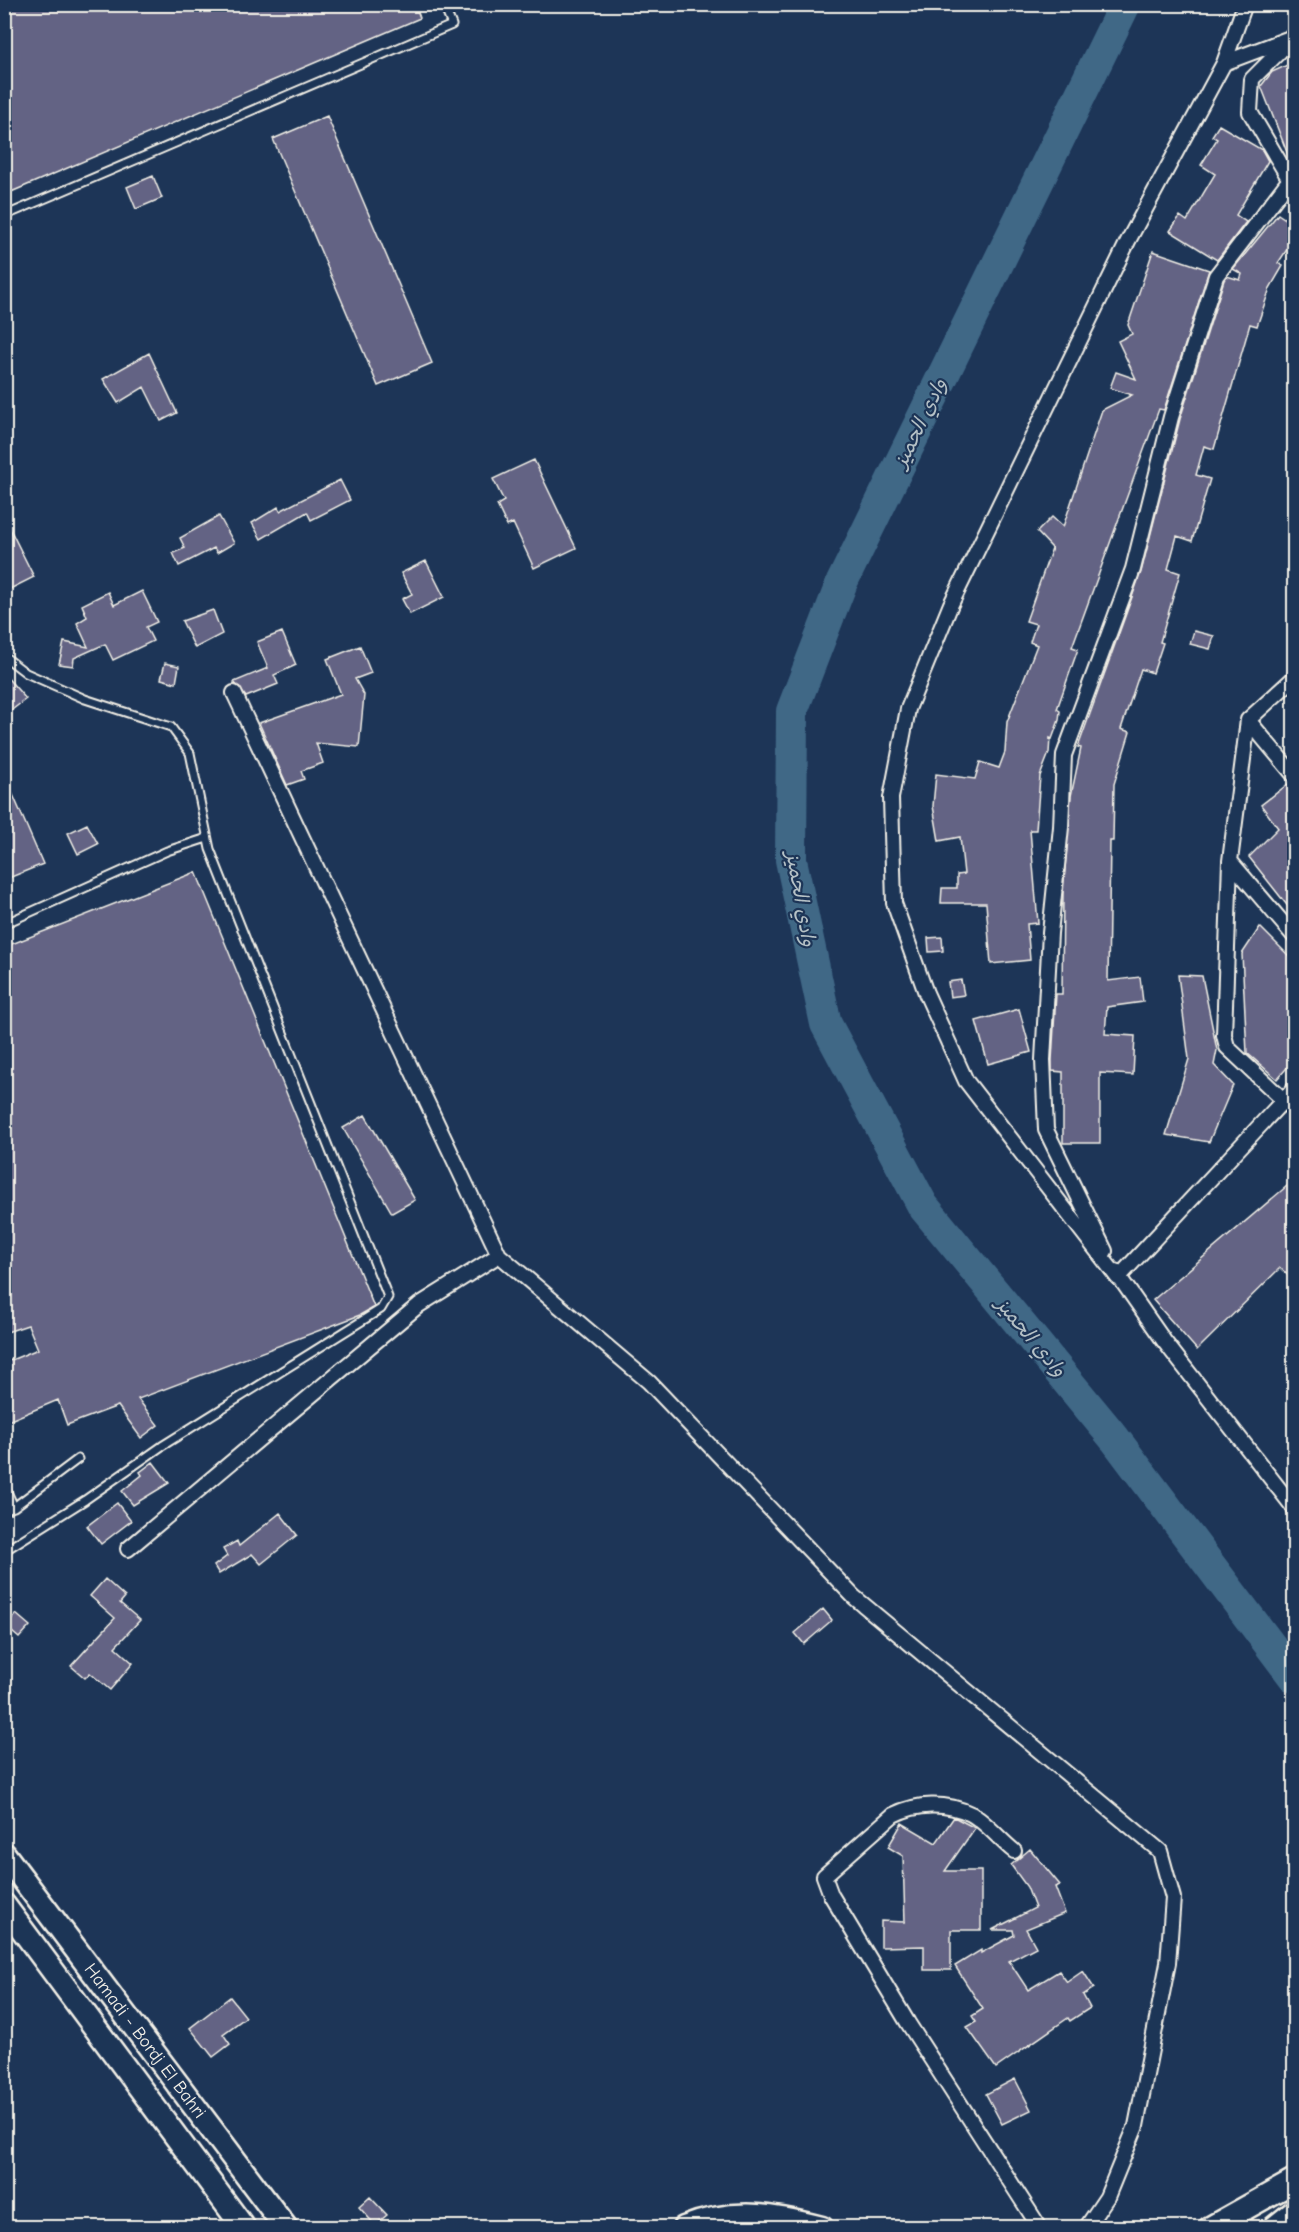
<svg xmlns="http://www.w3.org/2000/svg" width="1299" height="2232" font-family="'Comic Neue','Playpen Sans Arabic',sans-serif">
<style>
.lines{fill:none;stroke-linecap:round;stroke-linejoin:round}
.river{stroke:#3f6786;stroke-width:32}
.building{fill:#646384;stroke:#f4f1e8;stroke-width:1.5}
.service-casing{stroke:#f4f1e8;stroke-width:11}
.minor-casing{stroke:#f4f1e8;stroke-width:18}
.trunk-casing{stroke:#f4f1e8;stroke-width:27}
.service{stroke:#1d3557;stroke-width:7}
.minor{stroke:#1d3557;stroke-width:14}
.trunk{stroke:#1d3557;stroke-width:22}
.labels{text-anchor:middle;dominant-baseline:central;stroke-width:4.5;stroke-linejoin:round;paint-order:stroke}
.street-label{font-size:18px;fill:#f4f1e8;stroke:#1d3557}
.water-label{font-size:20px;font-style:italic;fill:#b5c1c6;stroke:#1d3557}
</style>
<rect width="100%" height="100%" fill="#1d3557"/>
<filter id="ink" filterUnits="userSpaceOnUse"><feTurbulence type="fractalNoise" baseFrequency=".0167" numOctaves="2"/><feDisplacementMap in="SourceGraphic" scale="12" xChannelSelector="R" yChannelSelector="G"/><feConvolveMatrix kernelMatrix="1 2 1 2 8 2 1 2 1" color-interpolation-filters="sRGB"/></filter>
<g filter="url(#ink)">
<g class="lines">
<!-- river -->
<path class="river" d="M 1125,4 L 842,582 L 792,711 L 791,860 L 826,1024 L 923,1206 L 1115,1439 L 1294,1677"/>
</g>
<!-- building -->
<path class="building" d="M 4,4 L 415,4 L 420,18 L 4,195 Z
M 1294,62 L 1294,165 L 1292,165 L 1261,86 L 1272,72 Z
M 327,116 L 432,363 L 378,386 L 273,139 Z
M 1219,125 L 1262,150 L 1268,161 L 1236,215 L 1246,222 L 1217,260 L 1170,231 L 1180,216 L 1187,221 L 1215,174 L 1201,165 L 1217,139 L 1212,136 Z
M 153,176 L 162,198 L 136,209 L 127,187 Z
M 1278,214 L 1294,225 L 1294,239 L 1278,263 L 1283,266 L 1270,288 L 1257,326 L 1250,324 L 1214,449 L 1204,446 L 1196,475 L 1210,479 L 1192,541 L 1177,536 L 1168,569 L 1180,573 L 1160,642 L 1163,643 L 1153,673 L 1141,669 L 1121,729 L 1130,732 L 1114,784 L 1113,841 L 1110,841 L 1108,981 L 1140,977 L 1143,1002 L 1107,1007 L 1105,1034 L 1135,1036 L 1133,1075 L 1100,1073 L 1100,1143 L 1063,1143 L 1063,1072 L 1052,1071 L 1052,1060 L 1056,994 L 1062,994 L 1063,893 L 1071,796 L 1081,748 L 1078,747 L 1141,572 L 1180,419 L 1224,280 L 1227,276 L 1240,280 L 1242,274 L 1233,269 Z
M 1153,251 L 1209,270 L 1164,410 L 1159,409 L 1072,647 L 1078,649 L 1057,709 L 1060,711 L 1059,720 L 1052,739 L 1050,738 L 1049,753 L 1040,776 L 1036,830 L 1030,830 L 1038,923 L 1027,924 L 1030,960 L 991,964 L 986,903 L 941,903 L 942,888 L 957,888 L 957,875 L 964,874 L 960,837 L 939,841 L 933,806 L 936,774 L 975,779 L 980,762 L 999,768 L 1005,752 L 1007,722 L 1037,645 L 1030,642 L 1036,624 L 1026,621 L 1052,548 L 1037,532 L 1052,517 L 1063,527 L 1102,410 L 1132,395 L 1110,388 L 1116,372 L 1136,379 L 1118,341 L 1132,334 L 1128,325 Z
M 149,353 L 177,413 L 161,421 L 144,387 L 118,403 L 103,379 Z
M 534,460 L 576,548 L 534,568 L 513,523 L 507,526 L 497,505 L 504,501 L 493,479 Z
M 340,480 L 350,500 L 311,520 L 307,512 L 261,539 L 252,523 L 278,507 L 280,511 Z
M 219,516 L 234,543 L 217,553 L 214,548 L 179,566 L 173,553 L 185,548 L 180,538 Z
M 4,517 L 34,577 L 4,592 Z
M 426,561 L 444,597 L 410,614 L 402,599 L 412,594 L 401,573 Z
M 142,591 L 157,622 L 146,627 L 153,641 L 113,660 L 105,644 L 74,658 L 73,666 L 59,664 L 64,642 L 88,647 L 77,623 L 87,617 L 82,605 L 108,592 L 114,605 Z
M 213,610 L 222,634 L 195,648 L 182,621 Z
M 1194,631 L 1214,636 L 1210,649 L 1190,644 Z
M 282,632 L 296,665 L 274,675 L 278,684 L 246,697 L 234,682 L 268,668 L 257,642 Z
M 360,646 L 371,673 L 355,679 L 364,695 L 359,747 L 316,743 L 323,763 L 301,771 L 304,779 L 287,785 L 259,723 L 341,694 L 327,659 Z
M 165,663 L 179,666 L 176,683 L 161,679 Z
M 4,674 L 26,699 L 4,716 Z
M 4,774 L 43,864 L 4,880 Z
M 1288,784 L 1294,791 L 1294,914 L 1249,857 L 1278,828 L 1261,805 Z
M 87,824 L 98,844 L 78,854 L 68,833 Z
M 196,872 L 374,1307 L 360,1315 L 138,1399 L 158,1425 L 141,1438 L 118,1406 L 67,1425 L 58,1400 L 8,1421 L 4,1413 L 4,1363 L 38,1349 L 28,1325 L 4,1333 L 4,947 Z
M 1260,927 L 1294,961 L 1294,1060 L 1277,1079 L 1247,1053 L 1242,954 Z
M 942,937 L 943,951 L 929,952 L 928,938 Z
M 1178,975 L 1202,976 L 1217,1050 L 1214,1065 L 1233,1085 L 1209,1142 L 1166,1135 L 1189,1059 Z
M 961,980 L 964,995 L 950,997 L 948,982 Z
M 1019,1009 L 1031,1052 L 988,1064 L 976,1021 Z
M 365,1115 L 415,1200 L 392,1213 L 343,1128 Z
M 1294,1180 L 1294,1281 L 1280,1268 L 1197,1350 L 1153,1300 Z
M 153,1462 L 169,1483 L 133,1505 L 122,1491 L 142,1475 L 140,1472 Z
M 117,1503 L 131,1521 L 101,1544 L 87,1526 Z
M 280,1513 L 297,1535 L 261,1564 L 252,1554 L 219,1574 L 214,1566 L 227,1556 L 223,1549 L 237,1541 L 239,1546 Z
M 105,1579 L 125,1597 L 120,1603 L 140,1620 L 115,1647 L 133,1663 L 110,1690 L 90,1673 L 85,1678 L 71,1666 L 115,1618 L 90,1596 Z
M 823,1609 L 832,1620 L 804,1644 L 795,1633 Z
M 16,1614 L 30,1626 L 19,1638 L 5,1626 Z
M 954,1817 L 975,1828 L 945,1871 L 981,1871 L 981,1930 L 951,1930 L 951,1970 L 924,1970 L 924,1946 L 881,1947 L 881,1921 L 905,1922 L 903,1856 L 888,1847 L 902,1823 L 936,1843 Z
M 1030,1849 L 1060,1885 L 1055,1887 L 1065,1913 L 1026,1929 L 1036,1947 L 1009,1961 L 1028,1990 L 1059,1971 L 1067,1982 L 1083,1971 L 1094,1988 L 1083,1995 L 1090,2008 L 1070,2021 L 1068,2018 L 996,2068 L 967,2027 L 976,2022 L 972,2016 L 983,2009 L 955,1966 L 981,1950 L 981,1953 L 1014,1935 L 1013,1930 L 992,1930 L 1035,1908 L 1027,1887 L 1011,1865 Z
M 230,1997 L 246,2017 L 223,2034 L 230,2044 L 213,2057 L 190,2028 Z
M 1015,2079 L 1031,2110 L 1002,2124 L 986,2094 Z
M 370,2197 L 387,2215 L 375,2225 L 359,2207 Z"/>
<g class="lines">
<!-- service casing -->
<g class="service-casing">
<path id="service" d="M 4,216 L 452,25 L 443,4
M 4,656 L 26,673 L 85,699 L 171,727 L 190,753 L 210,849 L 388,1297 L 381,1309 L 162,1446 L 85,1500 L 4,1551
M 4,924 L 167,851 L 207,838
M 4,1485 L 14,1507 L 4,1511
M 14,1507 L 78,1459"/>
</g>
<!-- minor casing -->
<g class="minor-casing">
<path id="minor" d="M 1245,4 L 1224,63 L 1128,241 L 951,604 L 908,709 L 891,798 L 894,903 L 926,993 L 966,1081 L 1118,1278 L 1294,1089
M 1224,63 L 1290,38
M 1290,180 L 1250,112 L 1252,79 L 1294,37
M 1294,678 L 1248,720 L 1230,861 L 1224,1035 L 1227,1047 L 1294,1110
M 234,693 L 499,1255 L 649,1382 L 854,1597 L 1160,1851 L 1173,1898 L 1168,1963 L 1136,2126 L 1107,2197 L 1086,2228
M 1248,720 L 1294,775
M 1230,861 L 1294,936
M 1105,1251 L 1046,1130 L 1043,1060 L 1050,933 L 1061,827 L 1064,755 L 1133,569 L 1171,417 L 1216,276 L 1294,174
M 1115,1271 L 1164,1341 L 1294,1508
M 128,1549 L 419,1305 L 499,1255
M 1014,1851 C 1000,1840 986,1822 971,1814 C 946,1802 917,1803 893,1815 L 824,1876 L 831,1895 L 908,2023 L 1040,2228"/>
</g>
<!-- trunk casing -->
<g class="trunk-casing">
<path id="trunk" d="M 4,1854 L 286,2228
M 4,1905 L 244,2228
M 684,2228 C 734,2208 772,2215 822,2228
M 1210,2228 L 1294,2181
M 1274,2228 L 1294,2212"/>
</g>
<!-- service -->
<use href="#service" class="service"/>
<!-- minor -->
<use href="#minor" class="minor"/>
<!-- trunk -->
<use href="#trunk" class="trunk"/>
</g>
</g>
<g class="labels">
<!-- street labels -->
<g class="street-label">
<text transform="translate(145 2041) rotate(53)">Hamadi - Bordj El Bahri</text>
</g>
<!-- water labels -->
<g class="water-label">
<text transform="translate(920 423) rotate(-64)">وادي الحميز</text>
<text transform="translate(801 899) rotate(80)">وادي الحميز</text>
<text transform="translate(1031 1337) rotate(50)">وادي الحميز</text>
</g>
</g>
<!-- margin -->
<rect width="1299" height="2232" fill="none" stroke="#1d3557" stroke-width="24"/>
<rect x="12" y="12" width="1275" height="2208" fill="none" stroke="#f4f1e8" stroke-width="2" filter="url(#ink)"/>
</svg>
